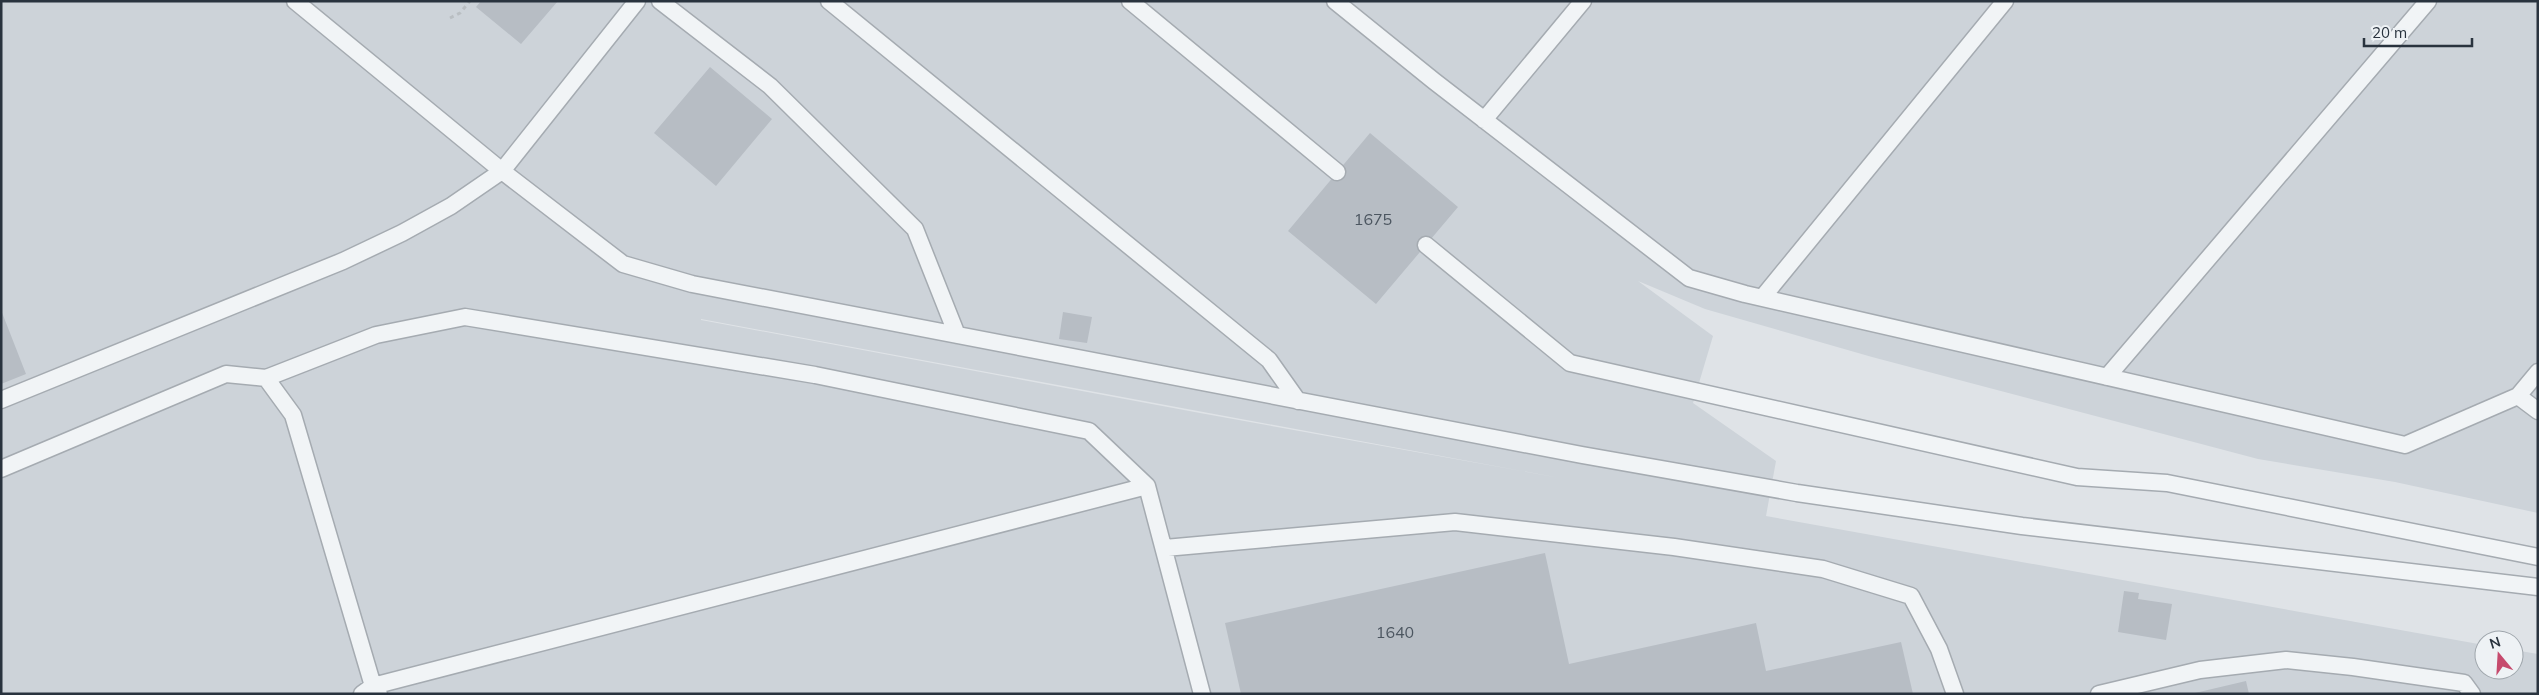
<svg xmlns="http://www.w3.org/2000/svg" width="2539" height="695" font-family="Mulish,sans-serif">
<style>
.built{fill:#cdd3d9;fill-rule:evenodd}
.building{fill:#b7bdc4}
.lines{fill:none;stroke-linecap:round;stroke-linejoin:round}
.lane-casing{stroke:#a5abb1;stroke-width:19}
.path{stroke:#b9bec2;stroke-width:3;stroke-dasharray:4 4;stroke-linecap:butt}
.lane{stroke:#f1f4f6;stroke-width:16}
.labels{text-anchor:middle;dominant-baseline:central;stroke-width:5;stroke-linejoin:round;paint-order:stroke}
.number-label{font-size:16px;fill:#4c5660}
</style>
<rect width="100%" height="100%" fill="#dfe3e7"/>
<!-- built -->
<path class="built" d="M 1,1 L 2538,1 L 2538,513 L 2395,482 L 2258,459 L 1872,357 L 1705,309 L 1638,281 L 1713,336 L 1693,403 L 1776,461 L 1766,516 L 2484,645 L 2484,670 L 2514,670 L 2514,650 L 2538,654 L 2538,694 L 1,694 ZM 701,320 L 701,319 L 1560,478 L 1200,413 Z"/>
<!-- building -->
<path class="building" d="M 481,1 L 558,1 L 521,44 L 476,7 Z
M 710,67 L 772,119 L 716,186 L 654,133 Z
M 1370,133 L 1458,207 L 1376,304 L 1288,231 Z
M 1,310 L 26,374 L 1,384 Z
M 1063,312 L 1092,317 L 1087,343 L 1059,339 Z
M 1545,553 L 1569,664 L 1756,623 L 1766,671 L 1901,642 L 1913,694 L 1241,694 L 1225,623 Z
M 2124,591 L 2139,593 L 2138,599 L 2172,604 L 2166,640 L 2118,632 Z
M 2246,681 L 2249,694 L 2195,694 L 2195,693 Z"/>
<g class="lines">
<!-- lane casing -->
<g class="lane-casing">
<path id="lane" d="M 295,1 L 502,171 L 623,264 L 692,284 L 1582,455 L 1797,493 L 2022,526 L 2538,587
M 660,1 L 770,86 L 915,229 L 957,335
M 829,1 L 1269,360 L 1298,401
M 1130,1 L 1337,172
M 1335,1 L 1434,81 L 1689,278 L 1745,294 L 2405,445 L 2518,396
M 1484,120 L 1583,1
M 1426,245 L 1570,363 L 2077,477 L 2167,483 L 2538,557
M 1762,298 L 2005,1
M 2538,372 L 2518,396 L 2538,411
M 2107,377 L 2428,1
M 266,378 L 376,335 L 465,317 L 815,375 L 1089,431 L 1147,486
M 1,400 L 343,261 L 402,233 L 451,206 L 502,171 L 637,1
M 1,469 L 226,374 L 266,378 L 293,415 L 373,686 L 379,694
M 1165,548 L 1455,522 L 1674,547 L 1823,569 L 1911,596 L 1939,649 L 1955,694
M 362,694 L 373,686 L 1147,486 L 1202,694
M 2099,694 L 2200,670 L 2286,660 L 2353,667 L 2464,683 L 2472,694"/>
</g>
<!-- path -->
<path class="path" d="M 450,18 L 460,13 L 470,1"/>
<!-- lane -->
<use href="#lane" class="lane"/>
</g>
<g class="labels">
<!-- number labels -->
<g class="number-label">
<text x="1373" y="219">1675</text>
<text x="1395" y="632">1640</text>
</g>
</g>
<!-- border -->
<rect width="2539" height="695" fill="none" stroke="#29333e" stroke-width="5"/>
<!-- north arrow -->
<g transform="translate(2499 655) rotate(342)"><circle r="24" fill="#eef2f5" stroke="#9fa6ac"/>
<path d="M0-4L9 19L0 12L-9 19Z" fill="#c64a6d"/>
<text y="-8" font-size="14" font-weight="bold" text-anchor="middle" fill="#29333e">N</text>
</g>
<!-- scale -->
<path d="M2364 38v8h108v-8" fill="none" stroke="#29333e" stroke-width="2.5"/>
<text x="2372" y="38" font-size="15" fill="#29333e" stroke="#eef2f5" stroke-width="4" paint-order="stroke">20 m</text>
</svg>
